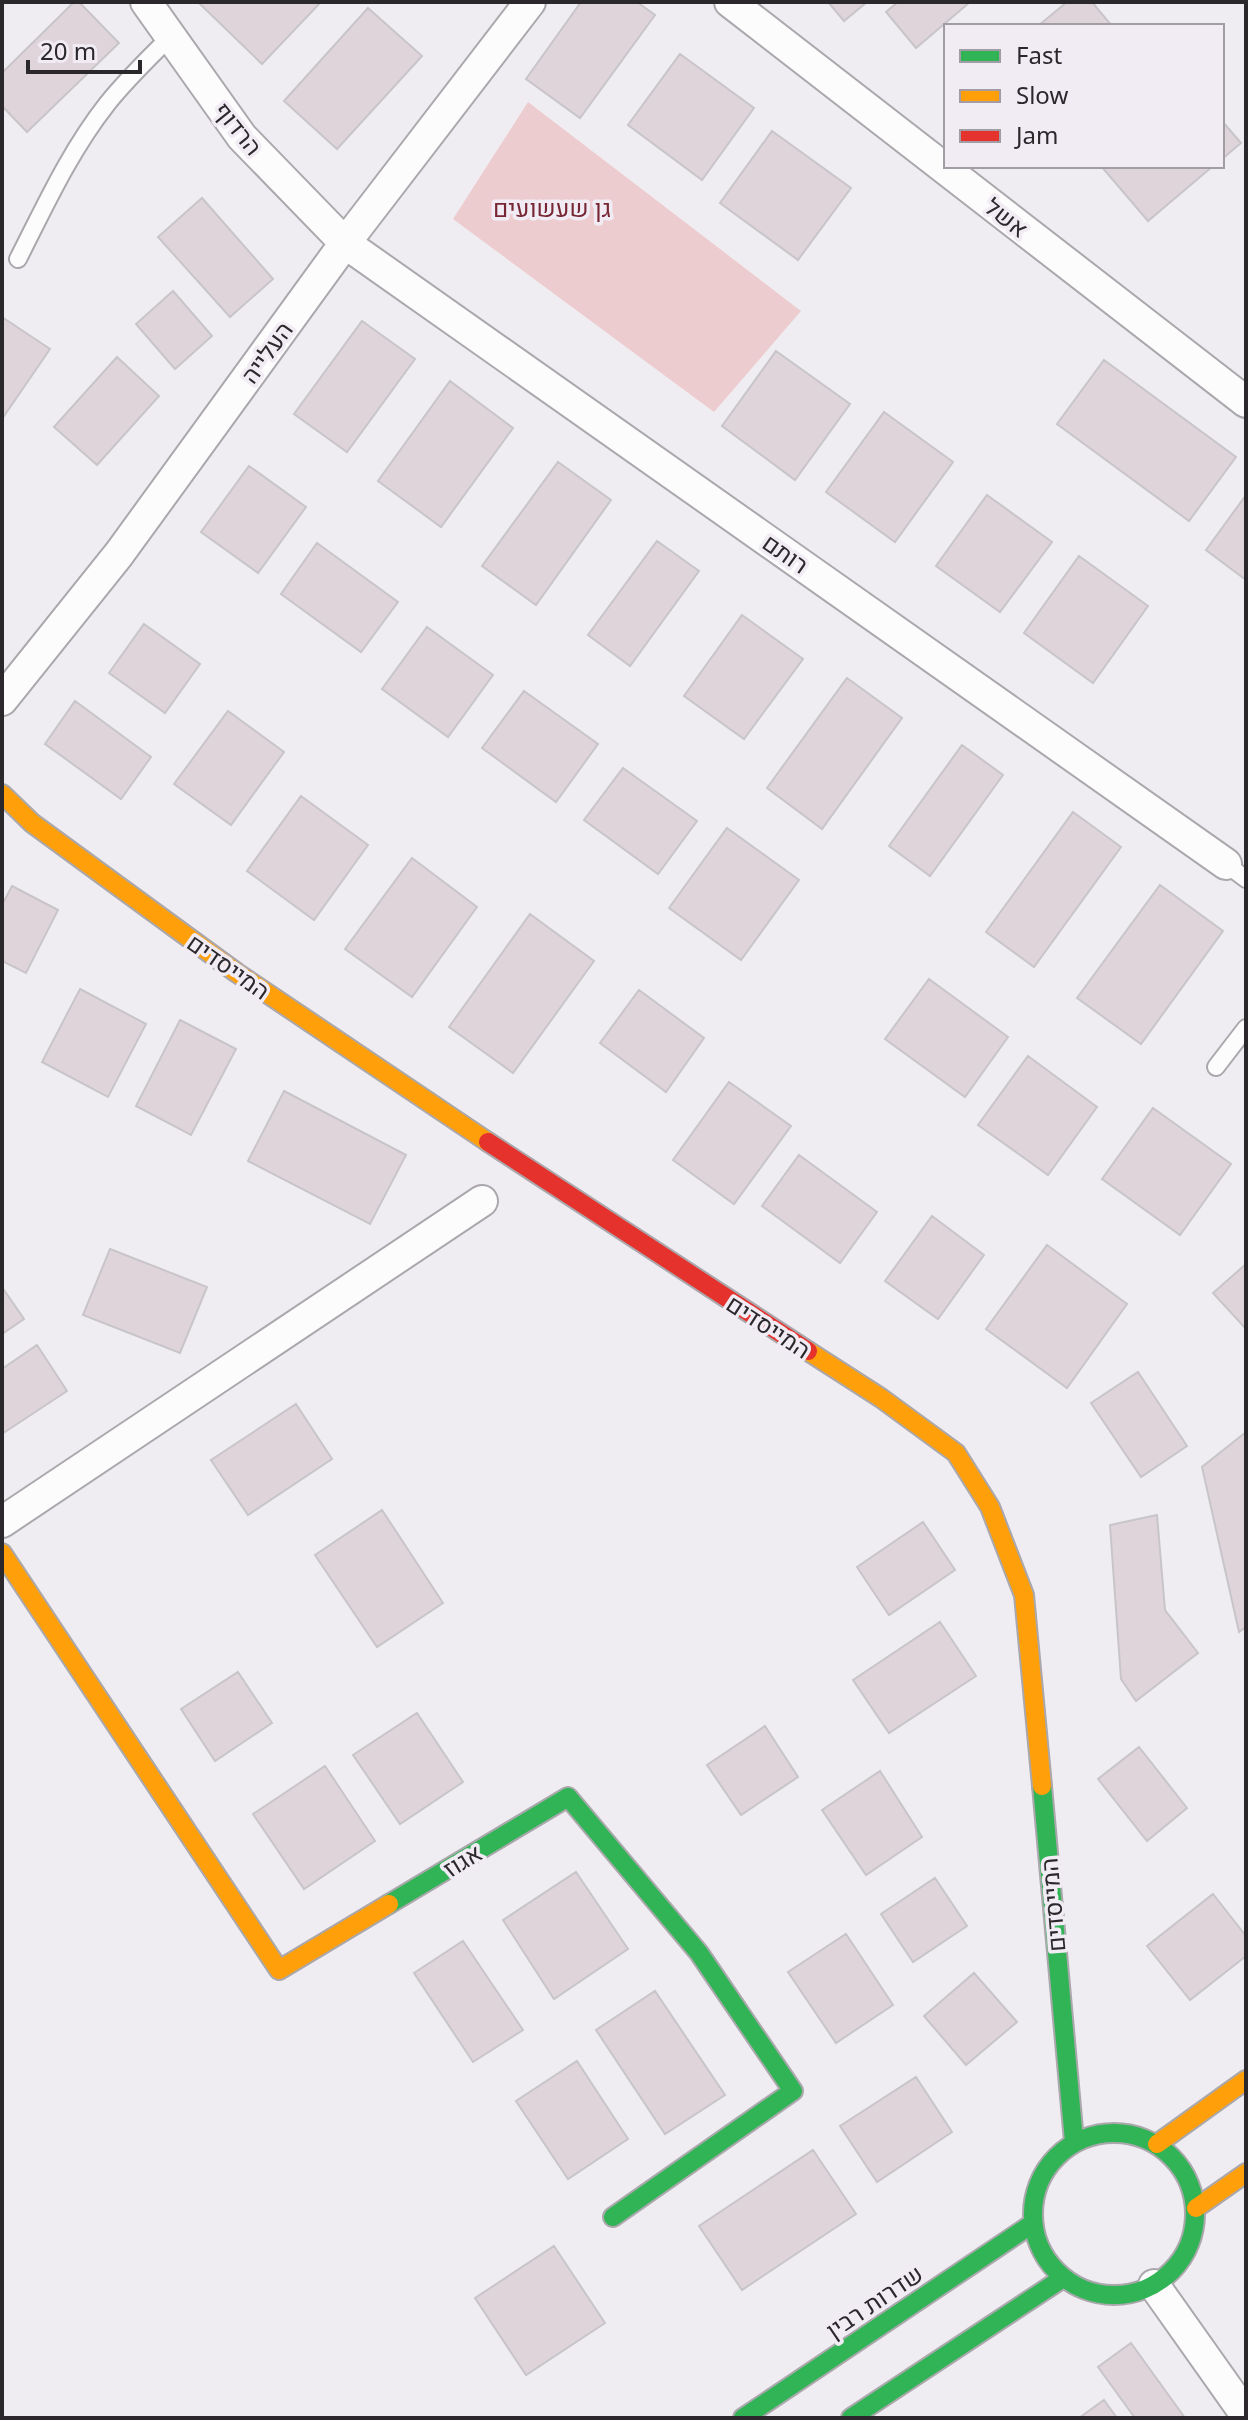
<svg xmlns="http://www.w3.org/2000/svg" width="1248" height="2420" font-family="'Noto Sans',Heebo,sans-serif">
<style>
.green{fill:#eccccf}
.building{fill:#e0d4db;stroke:#c8c5c8;stroke-width:2}
.lines{fill:none;stroke-linecap:round;stroke-linejoin:round}
.lane-casing{stroke:#aaa8ac;stroke-width:20}
.street-casing{stroke:#aaa8ac;stroke-width:34}
.fast-casing{stroke:#aaa8ac;stroke-width:22}
.slow-casing{stroke:#aaa8ac;stroke-width:22}
.jam-casing{stroke:#aaa8ac;stroke-width:22}
.lane{stroke:#fdfcfd;stroke-width:16}
.street{stroke:#fdfcfd;stroke-width:30}
.fast{stroke:#30b455;stroke-width:18}
.slow{stroke:#ff9f0a;stroke-width:18}
.jam{stroke:#e5322d;stroke-width:18}
.labels{text-anchor:middle;dominant-baseline:central;stroke-width:7;stroke-linejoin:round;paint-order:stroke}
.street-label{font-size:24px;fill:#2b282b;stroke:#f1ebf4}
.park-label{font-size:24px;fill:#772733;stroke:#f1ebf4}
</style>
<rect width="100%" height="100%" fill="#f0edf2"/>
<!-- green -->
<path class="green" d="M 528,102 L 801,311 L 714,412 L 453,219 Z"/>
<!-- building -->
<path class="building" d="M 74,2 L 79,2 L 119,43 L 27,132 L 2,106 L 2,73 Z
M 202,2 L 321,2 L 262,64 L 200,4 Z
M 581,2 L 637,2 L 655,15 L 580,118 L 526,79 Z
M 828,2 L 867,2 L 844,21 Z
M 898,2 L 970,2 L 916,48 L 886,12 Z
M 1067,2 L 1092,2 L 1112,26 L 1038,26 Z
M 368,8 L 422,56 L 337,149 L 284,101 Z
M 680,54 L 754,108 L 702,180 L 628,125 Z
M 1222,121 L 1241,143 L 1222,159 Z
M 772,131 L 851,188 L 798,260 L 720,203 Z
M 1101,166 L 1213,166 L 1148,221 Z
M 202,198 L 273,279 L 230,317 L 158,237 Z
M 173,291 L 212,336 L 175,369 L 136,324 Z
M 2,317 L 50,349 L 2,419 Z
M 362,321 L 415,359 L 347,452 L 294,414 Z
M 776,351 L 850,404 L 795,480 L 722,426 Z
M 117,357 L 159,396 L 97,465 L 54,427 Z
M 1104,360 L 1236,457 L 1189,521 L 1057,424 Z
M 450,381 L 513,428 L 441,527 L 378,481 Z
M 884,412 L 953,462 L 895,542 L 826,492 Z
M 558,462 L 611,500 L 536,605 L 482,566 Z
M 249,466 L 306,507 L 258,573 L 201,532 Z
M 987,495 L 1052,542 L 1000,612 L 936,566 Z
M 1246,495 L 1246,580 L 1206,550 Z
M 657,541 L 699,571 L 630,666 L 588,635 Z
M 317,543 L 398,602 L 361,652 L 281,594 Z
M 1079,556 L 1148,606 L 1093,683 L 1024,633 Z
M 742,615 L 803,659 L 744,739 L 684,696 Z
M 144,624 L 200,664 L 165,713 L 109,673 Z
M 427,627 L 493,675 L 448,737 L 382,689 Z
M 847,678 L 902,718 L 822,829 L 767,788 Z
M 524,691 L 598,744 L 556,802 L 482,748 Z
M 75,701 L 151,757 L 121,799 L 45,744 Z
M 228,711 L 284,752 L 231,825 L 174,784 Z
M 962,745 L 1003,775 L 930,876 L 889,846 Z
M 623,768 L 697,821 L 658,874 L 584,820 Z
M 301,796 L 368,845 L 314,920 L 247,871 Z
M 1073,812 L 1121,847 L 1034,967 L 986,932 Z
M 727,828 L 799,880 L 741,960 L 669,908 Z
M 412,858 L 477,907 L 412,997 L 345,949 Z
M 1160,885 L 1223,931 L 1141,1044 L 1077,998 Z
M 12,886 L 58,910 L 26,973 L 2,961 L 2,905 Z
M 530,914 L 594,961 L 513,1073 L 449,1027 Z
M 929,979 L 1008,1037 L 965,1097 L 885,1039 Z
M 80,989 L 146,1024 L 108,1097 L 42,1062 Z
M 639,990 L 704,1038 L 666,1092 L 600,1043 Z
M 180,1020 L 236,1049 L 191,1135 L 136,1106 Z
M 1028,1056 L 1097,1107 L 1048,1175 L 978,1125 Z
M 729,1082 L 791,1126 L 734,1204 L 673,1160 Z
M 284,1091 L 406,1155 L 370,1224 L 248,1161 Z
M 1153,1108 L 1231,1164 L 1180,1235 L 1102,1179 Z
M 799,1155 L 877,1212 L 840,1263 L 762,1206 Z
M 932,1216 L 984,1255 L 938,1319 L 885,1281 Z
M 1047,1245 L 1127,1304 L 1067,1388 L 986,1329 Z
M 110,1249 L 207,1287 L 180,1353 L 83,1315 Z
M 1246,1264 L 1246,1329 L 1213,1293 Z
M 2,1287 L 24,1319 L 2,1334 Z
M 37,1345 L 67,1391 L 2,1434 L 2,1369 Z
M 1138,1372 L 1187,1446 L 1141,1477 L 1091,1403 Z
M 296,1404 L 332,1459 L 248,1515 L 211,1460 Z
M 1246,1432 L 1246,1627 L 1239,1632 L 1202,1467 Z
M 382,1510 L 443,1603 L 377,1647 L 315,1555 Z
M 1157,1515 L 1165,1610 L 1198,1653 L 1136,1701 L 1121,1679 L 1110,1525 Z
M 923,1522 L 955,1570 L 889,1615 L 857,1567 Z
M 940,1622 L 976,1676 L 889,1733 L 853,1680 Z
M 238,1672 L 272,1723 L 215,1761 L 181,1709 Z
M 417,1713 L 463,1782 L 400,1824 L 353,1755 Z
M 765,1726 L 798,1777 L 741,1815 L 707,1765 Z
M 1139,1747 L 1187,1808 L 1147,1841 L 1098,1779 Z
M 325,1766 L 375,1841 L 304,1889 L 253,1814 Z
M 880,1771 L 922,1837 L 866,1875 L 822,1810 Z
M 576,1872 L 628,1949 L 554,1999 L 503,1920 Z
M 935,1878 L 967,1926 L 913,1962 L 881,1914 Z
M 1213,1894 L 1246,1936 L 1246,1956 L 1190,2000 L 1147,1946 Z
M 846,1934 L 893,2005 L 836,2043 L 788,1972 Z
M 463,1941 L 523,2030 L 473,2062 L 414,1973 Z
M 974,1973 L 1017,2022 L 966,2065 L 924,2016 Z
M 655,1991 L 725,2095 L 665,2134 L 596,2030 Z
M 577,2061 L 628,2139 L 568,2179 L 516,2101 Z
M 916,2077 L 952,2132 L 877,2182 L 840,2126 Z
M 813,2150 L 856,2214 L 742,2290 L 699,2226 Z
M 554,2246 L 605,2323 L 526,2375 L 475,2298 Z
M 1131,2343 L 1185,2418 L 1135,2418 L 1098,2367 Z
M 1104,2400 L 1117,2418 L 1079,2418 Z"/>
<g class="lines">
<!-- lane casing -->
<g class="lane-casing">
<path id="lane" d="M 18,259 C 45,206 70,151 107,104 C 126,80 148,59 170,37
M 1226,864 L 1246,879
M 1216,1067 L 1246,1028"/>
</g>
<!-- street casing -->
<g class="street-casing">
<path id="street" d="M 146,2 L 242,137 L 345,243 L 1226,864
M 730,2 L 1246,402
M 2,700 L 119,554 L 345,243 L 530,2
M 2,1522 L 482,1201
M 1154,2285 L 1246,2415"/>
</g>
<!-- fast casing -->
<g class="fast-casing">
<path id="fast" d="M 1042,1786 L 1074,2141
M 389,1904 L 568,1797 L 699,1953 L 793,2091 L 613,2217
M1033 2214a81 81 0 1 1 162 0a81 81 0 1 1-162 0Z
M 743,2418 L 1032,2224
M 851,2418 L 1063,2278"/>
</g>
<!-- slow casing -->
<g class="slow-casing">
<path id="slow" d="M 2,794 L 32,823 L 237,973 L 488,1142
M 808,1351 L 881,1398 L 956,1453 L 990,1507 L 1024,1595 L 1042,1786
M 2,1553 L 279,1970 L 389,1904
M 1157,2144 L 1246,2080
M 1196,2208 L 1246,2173"/>
</g>
<!-- jam casing -->
<g class="jam-casing">
<path id="jam" d="M 488,1142 L 808,1351"/>
</g>
<!-- lane -->
<use href="#lane" class="lane"/>
<!-- street -->
<use href="#street" class="street"/>
<!-- fast -->
<use href="#fast" class="fast"/>
<!-- slow -->
<use href="#slow" class="slow"/>
<!-- jam -->
<use href="#jam" class="jam"/>
</g>
<g class="labels">
<!-- street labels -->
<g class="street-label">
<text transform="translate(239 128) rotate(51)">הרדוף</text>
<text transform="translate(1007 217) rotate(38)">אשל</text>
<text transform="translate(266 352) rotate(-54)">העלייה</text>
<text transform="translate(786 553) rotate(35)">רותם</text>
<text transform="translate(229 966) rotate(35)">המייסדים</text>
<text transform="translate(769 1326) rotate(33)">המייסדים</text>
<text transform="translate(462 1860) rotate(-31)">אגוז</text>
<text transform="translate(1052 1905) rotate(-95)">המייסדים</text>
<text transform="translate(874 2301) rotate(-34)">שדרות רבין</text>
</g>
<!-- park labels -->
<g class="park-label">
<text x="552" y="207">גן שעשועים</text>
</g>
</g>
<!-- border -->
<rect width="1248" height="2420" fill="none" stroke="#2b282b" stroke-width="8"/>
<!-- legend -->
<rect x="944" y="24" width="280" height="144" fill="#f1ebf4" stroke="#a29da4" stroke-width="2"/>
<rect x="960" y="50" width="40" height="12" fill="#30b455" stroke="#a29da4" stroke-width="2"/>
<text x="1016" y="64" font-size="24" fill="#2b282b">Fast</text>
<rect x="960" y="90" width="40" height="12" fill="#ff9f0a" stroke="#a29da4" stroke-width="2"/>
<text x="1016" y="104" font-size="24" fill="#2b282b">Slow</text>
<rect x="960" y="130" width="40" height="12" fill="#e5322d" stroke="#a29da4" stroke-width="2"/>
<text x="1016" y="144" font-size="24" fill="#2b282b">Jam</text>
<!-- scale -->
<path d="M28 60v12h112v-12" fill="none" stroke="#2b282b" stroke-width="4"/>
<text x="40" y="60" font-size="24" fill="#2b282b" stroke="#f1ebf4" stroke-width="6" paint-order="stroke">20 m</text>
</svg>
